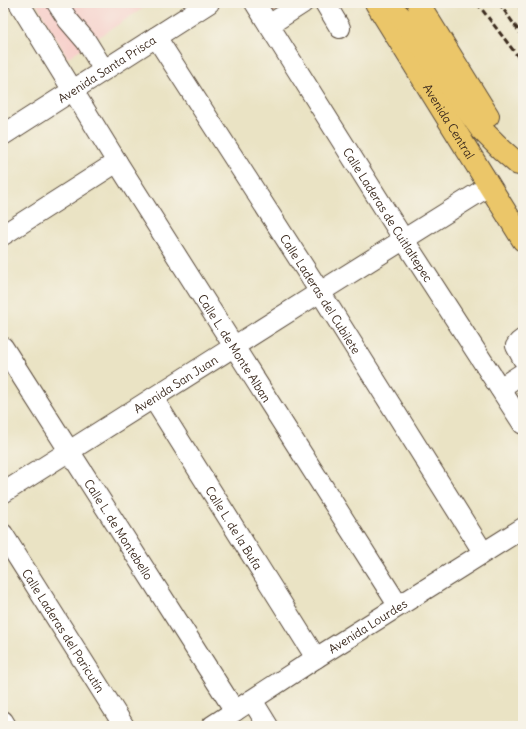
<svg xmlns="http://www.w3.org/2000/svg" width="526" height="729" font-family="Delius,sans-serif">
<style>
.built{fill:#f7d0cb}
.building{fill:#cc9b8a}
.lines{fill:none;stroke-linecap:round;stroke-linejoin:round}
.minor-casing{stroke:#554637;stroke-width:22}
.major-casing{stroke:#554637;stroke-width:24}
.highway-casing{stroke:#554637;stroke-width:24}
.path{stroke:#554637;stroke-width:2.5;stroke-dasharray:3 3;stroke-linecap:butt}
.minor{stroke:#fff;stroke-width:20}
.major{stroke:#ebc669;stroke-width:22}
.highway{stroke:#ebc669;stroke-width:22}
.rail{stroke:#3b2a1e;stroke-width:3;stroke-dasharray:6 3;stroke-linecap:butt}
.labels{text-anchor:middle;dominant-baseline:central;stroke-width:3;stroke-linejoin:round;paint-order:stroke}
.street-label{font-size:12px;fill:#3b2a1e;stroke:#f7f3e8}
</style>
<rect width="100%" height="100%" fill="#f7f3e8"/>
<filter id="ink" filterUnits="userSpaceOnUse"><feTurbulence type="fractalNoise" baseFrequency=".025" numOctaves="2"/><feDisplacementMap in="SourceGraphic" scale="8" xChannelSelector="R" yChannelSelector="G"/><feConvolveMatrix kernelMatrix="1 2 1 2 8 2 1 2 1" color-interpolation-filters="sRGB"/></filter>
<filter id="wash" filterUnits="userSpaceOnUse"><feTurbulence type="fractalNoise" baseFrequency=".012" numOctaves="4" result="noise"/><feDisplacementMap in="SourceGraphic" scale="16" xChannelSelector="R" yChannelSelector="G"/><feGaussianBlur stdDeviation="0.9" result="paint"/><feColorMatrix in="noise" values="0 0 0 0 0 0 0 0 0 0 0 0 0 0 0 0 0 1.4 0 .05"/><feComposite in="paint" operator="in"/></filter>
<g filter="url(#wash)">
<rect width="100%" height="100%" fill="#eae3c4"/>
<!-- built -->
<path class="built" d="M 36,3 L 151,3 L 67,58 Z"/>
<g id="blocks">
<!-- building -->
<path class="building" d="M 263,3 L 289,3 L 270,15 Z"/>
</g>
</g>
<g filter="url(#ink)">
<use href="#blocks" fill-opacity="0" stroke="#554637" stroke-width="1"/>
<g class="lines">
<!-- minor casing -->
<g class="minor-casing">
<g id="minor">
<path id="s1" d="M 19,3 L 117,162 L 398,605"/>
<path d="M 57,3 L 68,20 L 86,41 L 104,70"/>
<path id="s2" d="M 255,3 L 404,240 L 523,424"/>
<path d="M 325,3 L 340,28"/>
<path d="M 269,25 L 303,3"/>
<path id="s3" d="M 156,37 L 320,292 L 483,552"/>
<path id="s4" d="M 3,135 L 209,3"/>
<path d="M 3,235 L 117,162"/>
<path d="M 523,339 L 519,342 L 516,346 L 523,359"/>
<path id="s5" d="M 3,347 L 235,711"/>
<path d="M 500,388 L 523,373"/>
<path id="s6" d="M 153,398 L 316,658"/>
<path id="s7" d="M 3,493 L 320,292 L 489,186"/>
<path id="s8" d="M 3,534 L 124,726"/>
<path d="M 252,700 L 268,726"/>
<path d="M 3,721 L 6,726"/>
<path id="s9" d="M 212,726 L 316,658 L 523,528"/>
</g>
</g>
<!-- major casing -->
<g class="major-casing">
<g id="major">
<path id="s10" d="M 376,3 L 523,240"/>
</g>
</g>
<!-- highway casing -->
<g class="highway-casing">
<path id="highway" d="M 386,3 L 401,17 L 481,129 L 502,150 L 518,164
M 418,3 L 488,116"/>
</g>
<!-- path -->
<path class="path" d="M 516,3 L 523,13"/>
<!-- minor -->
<use href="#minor" class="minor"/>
<!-- major -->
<use href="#major" class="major"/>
<!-- highway -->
<use href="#highway" class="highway"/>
<!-- rail -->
<path class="rail" d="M 477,3 L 523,63
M 499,3 L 523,37"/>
</g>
</g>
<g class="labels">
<!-- street labels -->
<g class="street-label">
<text stroke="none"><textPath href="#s4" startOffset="123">Avenida Santa Prisca</textPath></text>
<text stroke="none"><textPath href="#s10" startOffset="139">Avenida Central</textPath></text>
<text stroke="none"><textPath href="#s2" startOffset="250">Calle Laderas de Cuitlaltepec</textPath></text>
<text stroke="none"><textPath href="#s3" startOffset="305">Calle Laderas del Cubilete</textPath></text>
<text stroke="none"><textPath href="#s1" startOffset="407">Calle L. de Monte Alban</textPath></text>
<text stroke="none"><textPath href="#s7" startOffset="204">Avenida San Juan</textPath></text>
<text stroke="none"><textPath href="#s6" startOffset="153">Calle L. de la Bufa</textPath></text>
<text stroke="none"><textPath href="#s5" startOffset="216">Calle L. de Montebello</textPath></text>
<text stroke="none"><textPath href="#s9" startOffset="185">Avenida Lourdes</textPath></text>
<text stroke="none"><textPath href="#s8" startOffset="114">Calle Laderas del Paricutín</textPath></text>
</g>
</g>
<!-- margin -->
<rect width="526" height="729" fill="none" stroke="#f7f3e8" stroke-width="16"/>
</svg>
